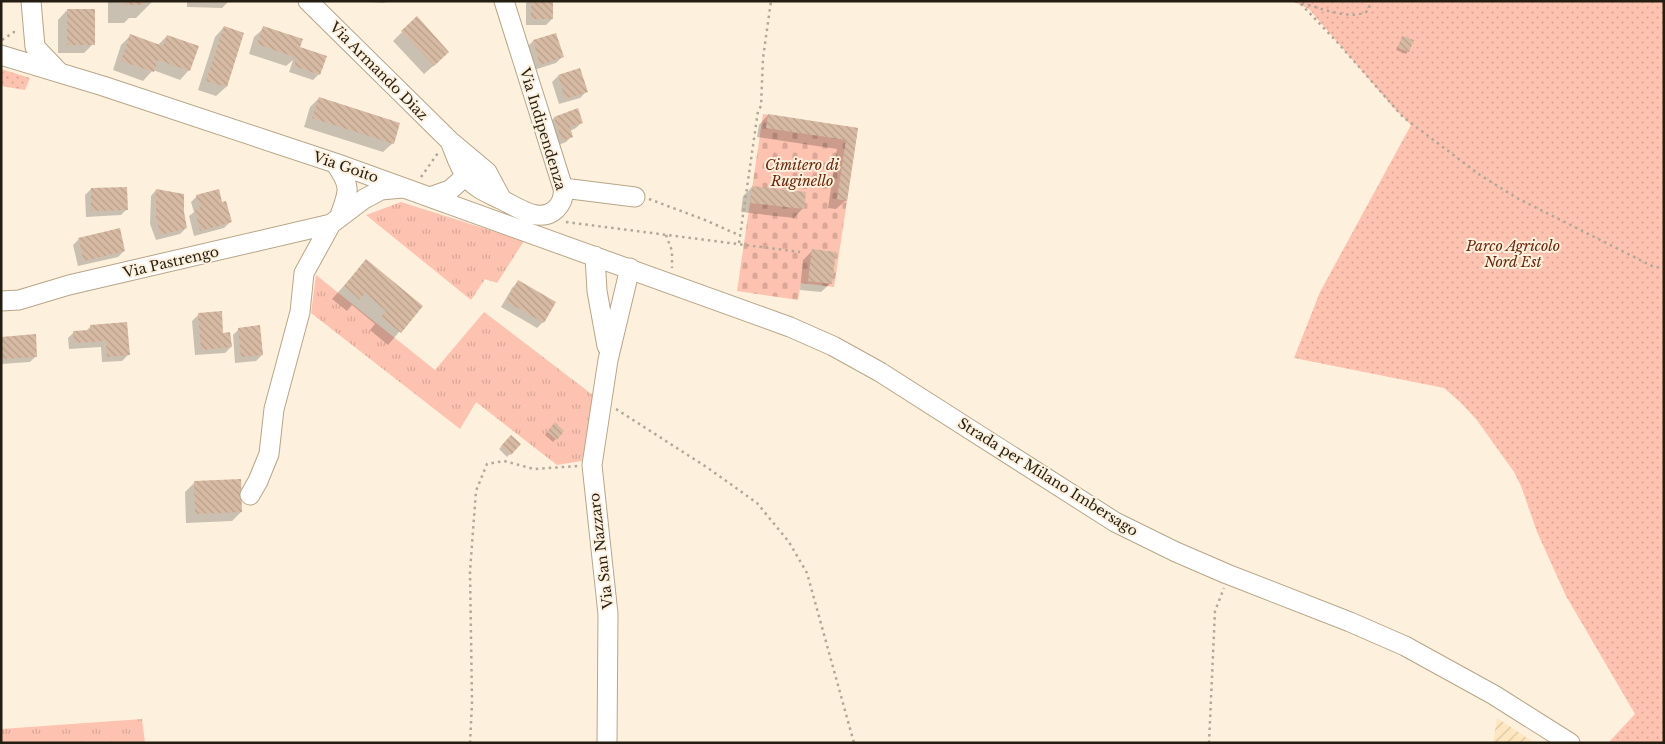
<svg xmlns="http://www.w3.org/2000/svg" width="1665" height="744" font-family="'Libre Baskerville',serif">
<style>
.industrial{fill:url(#industrial-furrows)}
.grass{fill:url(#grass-tufts)}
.cemetery{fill:url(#cemetery-stones)}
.park{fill:url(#park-dots)}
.shadow{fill:#0003}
.building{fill:url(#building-back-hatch)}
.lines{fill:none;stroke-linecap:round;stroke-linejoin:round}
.minor-casing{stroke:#b7a587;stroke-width:21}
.path{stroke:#b2a897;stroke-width:2.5;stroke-dasharray:2.5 4;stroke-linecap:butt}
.minor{stroke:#fff;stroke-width:19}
.labels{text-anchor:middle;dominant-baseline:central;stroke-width:4;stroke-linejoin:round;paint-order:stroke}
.street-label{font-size:14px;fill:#241d11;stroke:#fdf1de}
.park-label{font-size:14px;font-style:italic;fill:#6d2407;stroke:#fdf1de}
</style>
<defs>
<pattern id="industrial-furrows" width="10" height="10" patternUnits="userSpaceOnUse" patternTransform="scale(1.25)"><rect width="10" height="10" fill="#fee7c0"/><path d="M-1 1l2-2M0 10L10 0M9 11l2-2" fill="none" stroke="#dac6a4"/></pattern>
<pattern id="grass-tufts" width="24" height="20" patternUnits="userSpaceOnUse" patternTransform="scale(1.25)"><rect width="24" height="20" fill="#fec3b0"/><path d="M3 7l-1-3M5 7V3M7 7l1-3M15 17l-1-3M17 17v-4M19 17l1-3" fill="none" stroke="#daa796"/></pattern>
<pattern id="cemetery-stones" width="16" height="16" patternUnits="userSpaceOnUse" patternTransform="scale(1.25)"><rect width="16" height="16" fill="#fec3b0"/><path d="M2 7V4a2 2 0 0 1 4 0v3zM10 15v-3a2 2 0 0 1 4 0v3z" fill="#daa796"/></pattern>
<pattern id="park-dots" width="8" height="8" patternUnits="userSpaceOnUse" patternTransform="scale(1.25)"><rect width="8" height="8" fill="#fec3b0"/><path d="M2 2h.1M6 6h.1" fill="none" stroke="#daa796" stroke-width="1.8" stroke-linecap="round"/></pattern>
<pattern id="building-back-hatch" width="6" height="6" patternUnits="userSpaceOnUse" patternTransform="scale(1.25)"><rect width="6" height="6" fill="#d7baa3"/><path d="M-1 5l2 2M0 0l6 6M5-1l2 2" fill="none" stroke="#b89f8b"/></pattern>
</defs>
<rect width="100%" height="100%" fill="#fdf1de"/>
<!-- industrial -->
<path class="industrial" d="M 1497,718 L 1535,743 L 1493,743 Z"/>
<!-- grass -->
<path class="grass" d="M 401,202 L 524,241 L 497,283 L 485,279 L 471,300 L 366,215 Z
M 316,275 L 435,370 L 484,312 L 594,396 L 582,461 L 557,465 L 476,402 L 460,429 L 311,313 Z
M 142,719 L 145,743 L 2,743 L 1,729 Z"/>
<!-- cemetery -->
<path class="cemetery" d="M 763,114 L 858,128 L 834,287 L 801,283 L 798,300 L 737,291 Z"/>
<!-- park -->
<path class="park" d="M 1292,1 L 1664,1 L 1664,743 L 1608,743 L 1635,714 L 1566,596 L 1537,532 L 1521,486 L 1514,472 L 1476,419 L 1460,402 L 1444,388 L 1294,358 L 1320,292 L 1411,125 L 1393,107 L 1309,9 Z
M 1,69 L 30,78 L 25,90 L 1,86 Z"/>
<!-- shadow -->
<path class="shadow" d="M 108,1 L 153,1 L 136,18 L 129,18 L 124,23 L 108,23 Z
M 187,1 L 229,1 L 222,8 L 187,7 Z
M 358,1 L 387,1 L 384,3 Z
M 528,1 L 552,1 L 552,19 L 546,25 L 526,25 L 526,3 Z
M 67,10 L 93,44 L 84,53 L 58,53 L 58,20 Z
M 224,27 L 243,33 L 226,87 L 216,96 L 198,90 L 215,37 Z
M 264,28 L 299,48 L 319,74 L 313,80 L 289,72 L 293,60 L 286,66 L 249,54 L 254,37 Z
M 402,32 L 439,61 L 424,74 L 393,41 Z
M 555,34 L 562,57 L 556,63 L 534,70 L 527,47 L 533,41 Z
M 130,36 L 158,45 L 167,36 L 189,70 L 180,80 L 153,70 L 143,81 L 113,70 L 121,45 Z
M 1403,37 L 1408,51 L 1406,54 L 1396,50 Z
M 558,76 L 586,92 L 580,98 L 559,104 L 552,82 Z
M 319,98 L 393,143 L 383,152 L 304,127 L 310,107 Z
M 768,115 L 856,129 L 846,200 L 836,209 L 828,208 L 837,149 L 757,137 L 759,125 Z
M 554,118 L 582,122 L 576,128 L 570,131 L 572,136 L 566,142 L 556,146 L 548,124 Z
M 752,187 L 803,208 L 794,218 L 741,212 L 743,196 Z
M 91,189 L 127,209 L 121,215 L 86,217 L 85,195 Z
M 156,190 L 186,228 L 180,234 L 156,240 L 150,224 L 151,196 Z
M 197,196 L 221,204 L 230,222 L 224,228 L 194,236 L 189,216 L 194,212 L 191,202 Z
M 79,239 L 124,251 L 118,257 L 78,266 L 73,245 Z
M 812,251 L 831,283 L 821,292 L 800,290 L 803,260 Z
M 366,261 L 421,306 L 388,345 L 370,330 L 375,324 L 352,305 L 347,311 L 332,299 Z
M 518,282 L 543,322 L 537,328 L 501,307 L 512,288 Z
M 198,315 L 222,334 L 231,347 L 225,353 L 195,355 L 192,321 Z
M 91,326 L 128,355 L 122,361 L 102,362 L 101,347 L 69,349 L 68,338 L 74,332 L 86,331 Z
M 239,329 L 262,355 L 256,361 L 235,363 L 233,335 Z
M 1,338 L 36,356 L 30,362 L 1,364 Z
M 552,427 L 563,431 L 553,442 L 545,435 Z
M 511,437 L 520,444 L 507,457 L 499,449 Z
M 194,483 L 241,512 L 232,521 L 186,523 L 185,492 Z"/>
<!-- building -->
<path class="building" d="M 125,1 L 143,1 L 143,5 L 125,5 Z
M 531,1 L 553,1 L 553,19 L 531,19 Z
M 67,9 L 95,9 L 95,45 L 67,45 Z
M 417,16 L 449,52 L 434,66 L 401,31 Z
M 224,26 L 244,33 L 227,87 L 206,81 Z
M 263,26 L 303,39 L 300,47 L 327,56 L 320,75 L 294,66 L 297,58 L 257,44 Z
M 556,33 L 564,57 L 540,65 L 533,40 Z
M 130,34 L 163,46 L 167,35 L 199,46 L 190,71 L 158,60 L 154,72 L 121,61 Z
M 1402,36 L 1414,40 L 1409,52 L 1398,48 Z
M 580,68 L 588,92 L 565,99 L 558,75 Z
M 319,97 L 400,123 L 394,144 L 312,118 Z
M 578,108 L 583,123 L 570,127 L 573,137 L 562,141 L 554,117 Z
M 768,114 L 858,128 L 847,201 L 837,199 L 846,140 L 766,128 Z
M 752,186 L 806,192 L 804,209 L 750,203 Z
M 127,187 L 128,210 L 91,211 L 91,188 Z
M 156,189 L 184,194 L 184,212 L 187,228 L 161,235 L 156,217 Z
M 219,189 L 222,202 L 226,201 L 232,222 L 200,231 L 195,209 L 200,208 L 196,195 Z
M 120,228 L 125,251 L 84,261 L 78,238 Z
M 812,249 L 836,252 L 832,284 L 808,281 Z
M 366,259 L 423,306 L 401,333 L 381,317 L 386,311 L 365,293 L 360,300 L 344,286 Z
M 518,280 L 556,302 L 544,323 L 506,301 Z
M 222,311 L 223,333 L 230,332 L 232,347 L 201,350 L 198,313 Z
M 127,322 L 130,355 L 107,357 L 106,341 L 74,343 L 73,331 L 90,330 L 90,325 Z
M 260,325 L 263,355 L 241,357 L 238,328 Z
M 36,334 L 37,357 L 1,359 L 1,337 Z
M 555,422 L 564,431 L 557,440 L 547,432 Z
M 511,435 L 521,444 L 511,455 L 501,446 Z
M 241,479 L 242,512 L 195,514 L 194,481 Z"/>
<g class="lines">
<!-- minor casing -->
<g class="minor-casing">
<path id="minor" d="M 31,1 L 35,47 L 59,72
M 308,1 L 450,141 L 487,172 L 502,200
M 1,55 L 103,86 L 335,163 L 790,327 L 833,346 L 880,372 L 1115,522 L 1176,552 L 1227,574 L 1350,622 L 1405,646 L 1494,695 L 1570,743
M 450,141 C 455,153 459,168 468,179 C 477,189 488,193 500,199 C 516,206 539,225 556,209 C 562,203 564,195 563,188 L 504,1
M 335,163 C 352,187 349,191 339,218
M 563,188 L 635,197
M 430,197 L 450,190 L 460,181
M 595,256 L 597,291 L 607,346
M 1,301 L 19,300 L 69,285 L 331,224 L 364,199 L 381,190 L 402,188
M 250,495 L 258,481 L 269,454 L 274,409 L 300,312 L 304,273 L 331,224
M 607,743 L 608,614 L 592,465 L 608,360 L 630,268"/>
</g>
<!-- path -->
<path class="path" d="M 1295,1 L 1300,3 L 1338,43 L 1403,117 L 1480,175 L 1517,198 L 1654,267 L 1664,268
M 1302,3 C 1320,8 1354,22 1369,10 L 1370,1
M 2,40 L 14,32 L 19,32
M 421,177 L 438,153
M 649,199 L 705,220 L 741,236
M 566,222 L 800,252
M 666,235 L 672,251 L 672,268
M 739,243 L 758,111 L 761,106 L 763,58 L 771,1
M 616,409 L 708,468 L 757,503 L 789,542 L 807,573 L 854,743
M 470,743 L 472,703 L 470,571 L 476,491 L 487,464 L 504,461 L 534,469 L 578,466
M 1209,743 L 1215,611 L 1224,588"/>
<!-- minor -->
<use href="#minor" class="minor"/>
</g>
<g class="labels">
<!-- street labels -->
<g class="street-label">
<text transform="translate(379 71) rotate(45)">Via Armando Diaz</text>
<text transform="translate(543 129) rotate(73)">Via Indipendenza</text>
<text transform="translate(346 167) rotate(19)">Via Goito</text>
<text transform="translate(171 262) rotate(-13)">Via Pastrengo</text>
<text transform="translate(1048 477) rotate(32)">Strada per Milano Imbersago</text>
<text transform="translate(601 551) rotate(-97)">Via San Nazzaro</text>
</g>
<!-- park labels -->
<g class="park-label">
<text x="802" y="165">Cimitero di<tspan x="802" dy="16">Ruginello</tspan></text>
<text x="1513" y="246">Parco Agricolo<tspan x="1513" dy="16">Nord Est</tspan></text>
</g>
</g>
<!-- border -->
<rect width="1665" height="744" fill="none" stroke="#241d11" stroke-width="5"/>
</svg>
